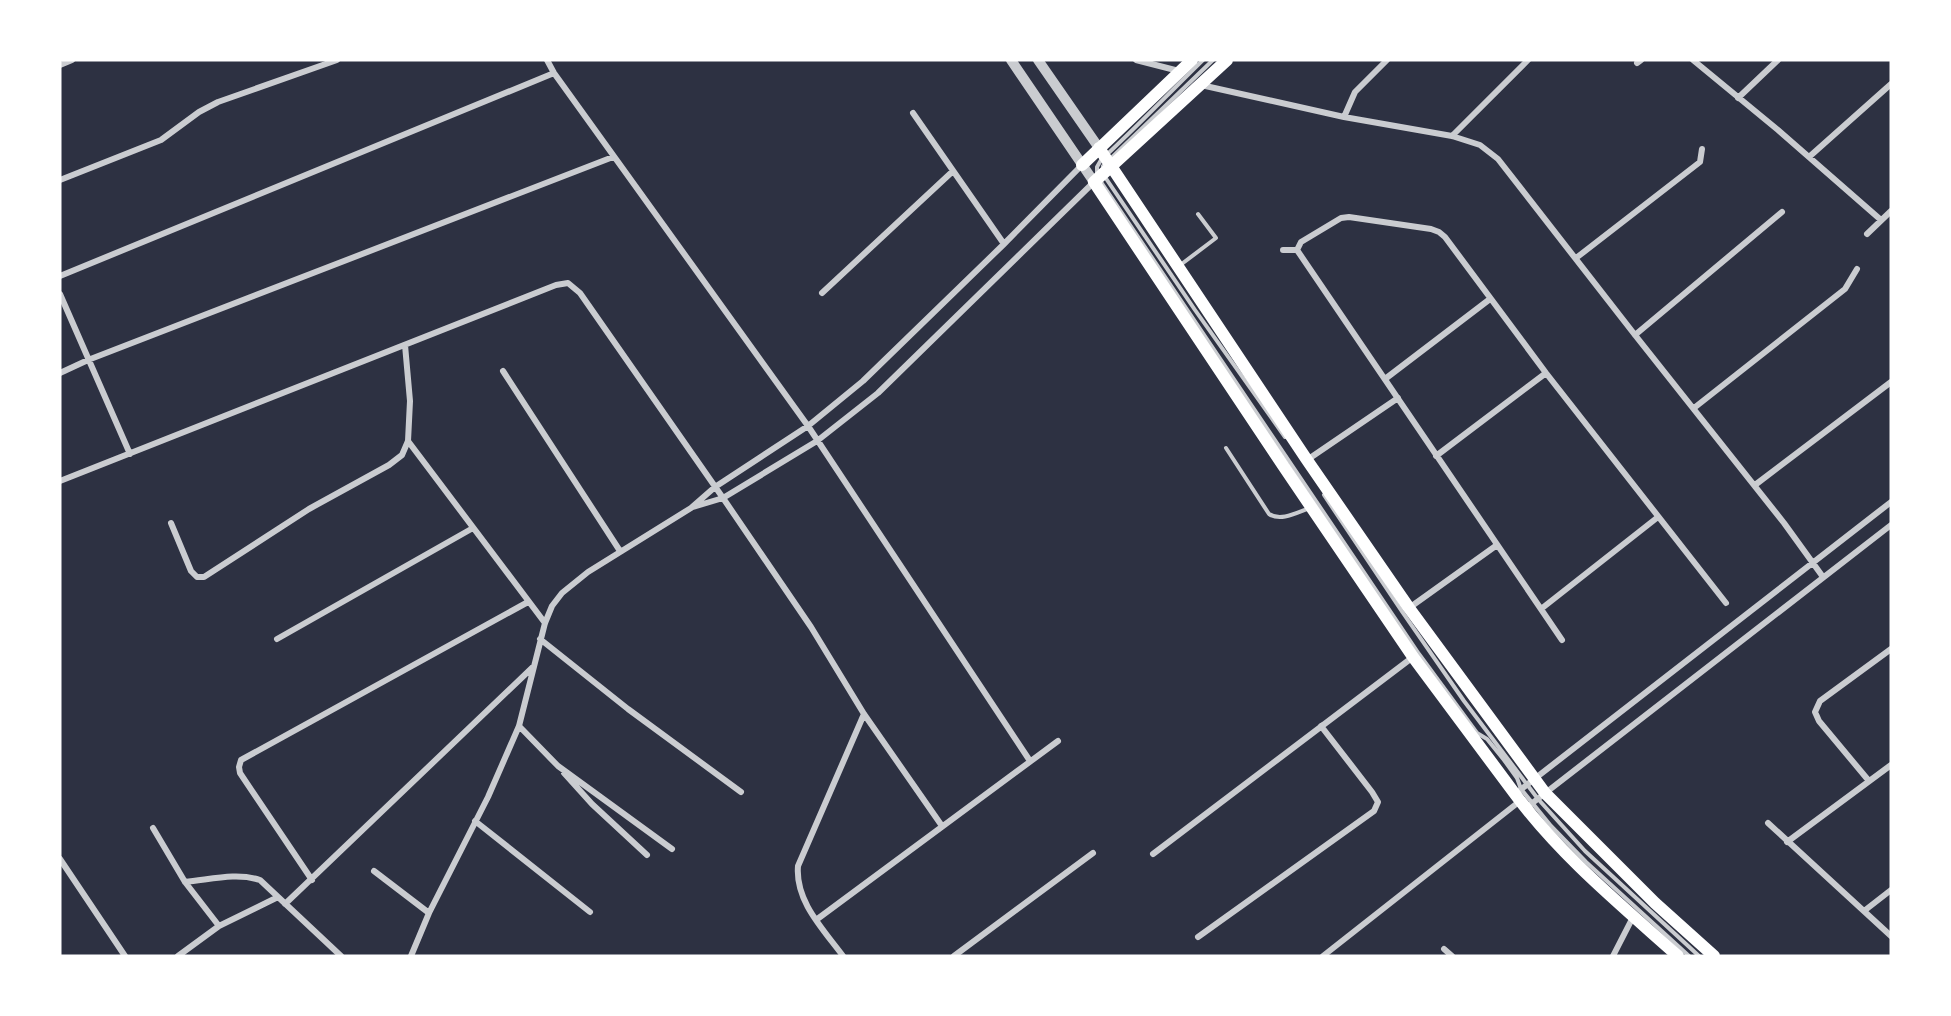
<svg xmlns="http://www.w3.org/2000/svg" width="1951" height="1016" font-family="Rubik,sans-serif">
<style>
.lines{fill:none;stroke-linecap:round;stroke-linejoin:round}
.service{stroke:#caccd0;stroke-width:4}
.minor{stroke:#caccd0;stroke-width:6}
.tertiary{stroke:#caccd0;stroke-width:10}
.secondary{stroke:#fff;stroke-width:12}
</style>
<rect width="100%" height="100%" fill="#2d3142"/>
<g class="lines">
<!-- service -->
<path class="service" d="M 1103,166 L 1213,60
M 1097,174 L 1097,167 L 1101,160 C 1136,128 1169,93 1203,60
M 1105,177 L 1195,310 L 1285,437
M 1099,179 L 1419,654 L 1477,733 L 1487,739 L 1504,760 L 1517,778 L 1521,789 L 1551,826 L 1586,862 L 1689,956
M 1179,266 L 1216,238 L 1198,214
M 1226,448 L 1269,514 C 1281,522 1298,512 1310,508
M 1324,495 L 1403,613 L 1464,701 L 1538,799 L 1585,851 L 1699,956"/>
<!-- minor -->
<path class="minor" d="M 547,60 L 554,73 L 808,426 L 1030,761
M 1136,60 L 1179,71
M 1693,60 L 1778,130 L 1881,220
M 1637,63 L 1641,60
M 60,65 L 72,60
M 1201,85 L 1344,117 L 1452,136 L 1480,145 L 1498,159 L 1635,335 L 1784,523 L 1823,577
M 1738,98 L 1778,60
M 913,113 L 1004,244
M 1344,117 L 1355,92 L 1387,60
M 1452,136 L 1528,60
M 1809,157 L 1891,84
M 60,180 L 161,140 L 199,112 L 218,102 L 337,60
M 1867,234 L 1891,211
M 1283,250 L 1297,250 L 1301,242 L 1341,218 L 1349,217 L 1431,229 L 1439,232 L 1445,237 L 1546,373 L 1726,603
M 1297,250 L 1562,640
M 1576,258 L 1700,162 L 1702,149
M 60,276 L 554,73
M 822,293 L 953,171
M 60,294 L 130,454
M 1635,335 L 1782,212
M 503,371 L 620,551
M 60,373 L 88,360 L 613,157
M 1385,379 L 1490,299
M 1694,408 L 1845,289 L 1857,269
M 408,441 L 545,623
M 1436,456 L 1546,373
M 1307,460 L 1398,398
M 60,481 L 556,285 L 568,283 L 580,293 L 723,498 L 811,627 L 864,714 L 942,826
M 1755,485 L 1891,382
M 693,507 L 723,498 L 817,441 L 878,393 L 1094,182
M 171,523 L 191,571 L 197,577 L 204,577 L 309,509 L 389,465 L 402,455 L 408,441 L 410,401 L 405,345
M 1409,608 L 1497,545
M 1541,609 L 1658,517
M 277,639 L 473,528
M 540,639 L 628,709 L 741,792
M 519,726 L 558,766 L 672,849
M 564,773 L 592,804 L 647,855
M 1869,781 L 1819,721 L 1815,712 L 1820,701 L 1891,649
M 1515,794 L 1891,502
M 1526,808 L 1891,525
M 475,821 L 590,912
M 1768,823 L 1891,936
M 153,828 L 185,882 L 219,926
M 1787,842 L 1891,765
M 1153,854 L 1413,657
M 60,859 L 125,956
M 374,871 L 429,913
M 312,880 L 240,773 L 239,767 L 241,760 L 528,602
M 185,882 C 209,880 236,872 260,880 L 341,956
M 285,904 L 534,666
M 1864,911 L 1891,890
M 816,920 L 1058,741
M 1198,937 L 1374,811 L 1378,802 L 1372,792 L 1321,726
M 1444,949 L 1452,956
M 178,956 L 219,926 L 278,897
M 411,956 L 429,913 L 488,797 L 519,726 L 545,623 L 552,606 L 562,593 L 588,572 L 691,508 L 715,487 L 808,426 L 863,381 L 1004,244 L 1082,165
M 843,956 C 823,929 795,901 798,866 L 864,714
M 954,956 L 1093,853
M 1323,956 L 1520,801
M 1613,956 L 1633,917"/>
<!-- tertiary -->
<path class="tertiary" d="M 1011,60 L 1094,182
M 1038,60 L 1099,148"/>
<!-- secondary -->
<path class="secondary" d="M 1227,60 L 1094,182 L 1284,467 L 1413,657 L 1515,794 C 1561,856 1621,905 1678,956
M 1099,148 L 1307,460 L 1409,608 L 1545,793 L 1655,903 L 1714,956
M 1082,165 L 1192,60"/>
</g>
<!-- border -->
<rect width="1951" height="1016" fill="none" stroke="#ffffff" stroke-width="123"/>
</svg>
